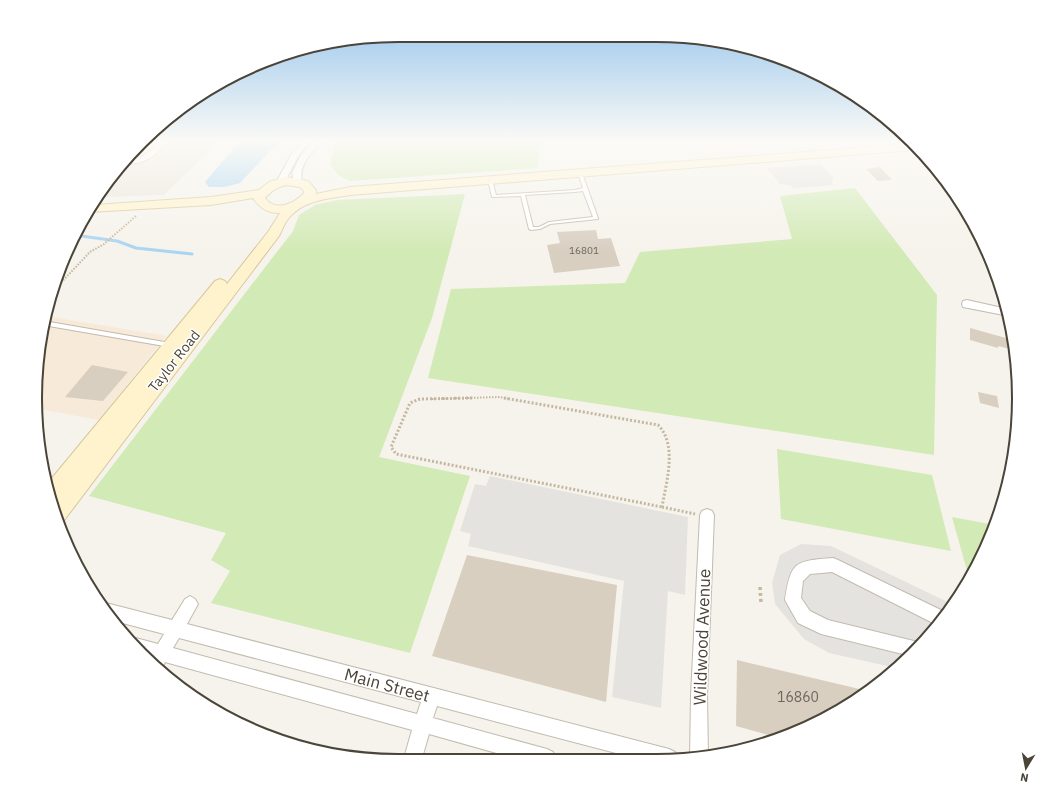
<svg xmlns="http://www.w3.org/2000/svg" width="1054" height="796" font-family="'IBM Plex Sans',sans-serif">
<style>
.residential{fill:#eae5da}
.commercial{fill:#f7ead8}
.green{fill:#d2eab5}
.parking{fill:#e5e3e0}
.water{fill:#a9d4f2}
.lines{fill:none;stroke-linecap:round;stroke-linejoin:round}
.stream{stroke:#a9d4f2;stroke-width:3}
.building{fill:#d8cfc1}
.lane-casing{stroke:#c2bbae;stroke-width:2}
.street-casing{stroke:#c2bbae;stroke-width:2}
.secondary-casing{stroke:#d6c79b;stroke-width:2}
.path-far2{stroke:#c4b79f;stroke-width:2;stroke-dasharray:1.5 1.5;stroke-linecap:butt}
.path-far1{stroke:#c4b79f;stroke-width:3;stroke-dasharray:2 2;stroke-linecap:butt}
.path{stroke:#c4b79f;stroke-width:3.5;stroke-dasharray:3 3;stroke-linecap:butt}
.lane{fill:#fff;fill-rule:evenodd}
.street{fill:#fff;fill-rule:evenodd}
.secondary{fill:#fff3cd;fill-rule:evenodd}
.labels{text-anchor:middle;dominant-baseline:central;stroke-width:3;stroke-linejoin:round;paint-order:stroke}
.far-number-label{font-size:10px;fill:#6e675b}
.street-label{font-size:14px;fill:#4b4439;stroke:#fff}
.near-number-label{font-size:14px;fill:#6e675b}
.near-street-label{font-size:17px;fill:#4b4439;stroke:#fff}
.rim{fill:none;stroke:#4b4439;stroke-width:2}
</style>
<rect width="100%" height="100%" fill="#f6f3ec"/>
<!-- residential -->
<path class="residential" d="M 148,140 L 220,140 L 164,195 L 99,197 L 125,158 Z"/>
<!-- commercial -->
<path class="commercial" d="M 46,316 L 166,336 L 99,420 L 39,409 L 36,412 L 42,327 Z"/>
<!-- green -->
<path class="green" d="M 342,140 L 541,140 L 538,168 L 350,181 L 338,175 L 330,164 L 334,146 Z
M 855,188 L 937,295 L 934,455 L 428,378 L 451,289 L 625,283 L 640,252 L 792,239 L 780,196 Z
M 465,194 L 432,318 L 379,457 L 470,476 L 410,653 L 211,603 L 230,571 L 211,560 L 226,533 L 89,496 L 293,231 L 299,215 L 315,205 L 337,200 Z
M 777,449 L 932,475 L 951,551 L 781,519 Z
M 952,517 L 995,525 L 991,537 L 969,578 Z"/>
<!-- parking -->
<path class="parking" d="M 821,164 L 834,178 L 832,181 L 833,185 L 794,188 L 789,185 L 780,184 L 767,168 Z
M 490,476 L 688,517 L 685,595 L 668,591 L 661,708 L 612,697 L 624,581 L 468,546 L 471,534 L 460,531 L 475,484 L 486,486 Z
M 801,544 L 831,546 L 954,605 L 913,655 L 896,668 L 829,653 L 804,639 L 775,604 L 772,583 L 780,555 Z"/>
<!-- water -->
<path class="water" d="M 241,140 L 284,140 L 272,149 L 240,183 L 224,187 L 209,187 L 205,182 Z"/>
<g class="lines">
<!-- stream -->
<path class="stream" d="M 74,235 L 117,241 L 136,248 L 192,254"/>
</g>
<!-- building -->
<path class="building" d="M 880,167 L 892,180 L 878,181 L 866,169 Z
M 596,230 L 598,239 L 611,238 L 620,266 L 554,273 L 547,245 L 560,243 L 557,232 Z
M 970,328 L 1013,340 L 1014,350 L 998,346 L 998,348 L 970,340 Z
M 92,365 L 128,372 L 103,401 L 65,397 Z
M 978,392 L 997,396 L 999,408 L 980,403 Z
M 467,555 L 617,585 L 606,702 L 432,656 Z
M 737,660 L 868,691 L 858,700 L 795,733 L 779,738 L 736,726 Z"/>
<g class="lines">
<!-- lane casing -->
<g class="lane-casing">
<path id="lane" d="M 579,172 L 582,173 L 598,218 L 598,219 L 550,224 L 540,229 L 531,230 L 529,229 L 521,196 L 492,197 L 488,180 L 490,179 L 492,180 L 496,195 L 575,190 L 583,188 L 578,173 ZM 583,191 L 593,217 L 549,222 L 539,227 L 533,227 L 525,195 L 575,192 Z
M 44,321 L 170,343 L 173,345 L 170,347 L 43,325 Z"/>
</g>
<!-- street casing -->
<g class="street-casing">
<path id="street" d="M 159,140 L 167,140 C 159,155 140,168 123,162 L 126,158 C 138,162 153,151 159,140 Z
M 303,140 L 311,140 L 299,155 L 283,185 L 277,185 L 276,183 L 291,155 Z
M 314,140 L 323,140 C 312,153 298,164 302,182 L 301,184 L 295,184 L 292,173 L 301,155 Z
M 967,300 L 1007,309 L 1009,316 L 963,307 L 962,304 L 963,301 Z
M 707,509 L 712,511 L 714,515 L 707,695 L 708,757 L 690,758 L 691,695 L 700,515 L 702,511 Z
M 833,558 L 838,560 L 947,613 L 937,625 L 832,572 L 810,574 L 803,581 L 801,598 L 810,611 L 828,620 L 922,643 L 911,656 L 821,634 L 798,623 L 785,600 C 791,561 795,561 833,558 Z
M 190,596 L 195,599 L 198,604 L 187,624 L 669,749 L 675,752 L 678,758 L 635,758 L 437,706 L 433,718 L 547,749 L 553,752 L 556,758 L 514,758 L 429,734 L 422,758 L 404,758 L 412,730 L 165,662 L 160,672 L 149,660 L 150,658 L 146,657 L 131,640 L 136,638 L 158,644 L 164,634 L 115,621 L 101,605 L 106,603 L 172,620 L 185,599 ZM 179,638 L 421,702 L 417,714 L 173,648 Z"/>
</g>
<!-- secondary casing -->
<g class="secondary-casing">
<path id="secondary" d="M 909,144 L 914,150 L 350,195 C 327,199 303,200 288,219 C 284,224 282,231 279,236 L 62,523 L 59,524 L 54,515 L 52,505 L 55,502 L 52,503 L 48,483 L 215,281 L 220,279 L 225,281 L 227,284 L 268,232 L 280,213 C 267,213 260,208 253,198 L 211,205 L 89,212 L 94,205 L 211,197 L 259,190 L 269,182 L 286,177 L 308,181 L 316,190 L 316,194 L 350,187 ZM 286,185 L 300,187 L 304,191 L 304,193 C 294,204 275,212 265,198 C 271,191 278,187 286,185 Z"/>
</g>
<!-- path-far2 -->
<path class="path-far2" d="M 55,289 L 90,252 L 104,244 L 136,216
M 432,399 L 500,397 L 510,399"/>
<!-- path-far1 -->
<path class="path-far1" d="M 472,398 L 420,399 L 410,403 L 391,447 L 396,454 L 662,507
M 504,398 L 658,425 C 678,445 666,483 662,507
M 662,507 L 695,514"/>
<!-- path -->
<path class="path" d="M 760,587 L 761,603"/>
<!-- lane -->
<use href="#lane" class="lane"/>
<!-- street -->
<use href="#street" class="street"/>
<!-- secondary -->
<use href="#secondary" class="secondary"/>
</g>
<!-- sky -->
<linearGradient id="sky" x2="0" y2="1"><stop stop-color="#8fc1ec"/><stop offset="0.56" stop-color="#fbfaf6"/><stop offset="1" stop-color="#fbfaf6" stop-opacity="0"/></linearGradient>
<rect width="1054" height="252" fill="url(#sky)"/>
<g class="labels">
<!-- far-number labels -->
<g class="far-number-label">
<text x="584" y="250">16801</text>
</g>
<!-- street labels -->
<g class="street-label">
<text transform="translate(174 361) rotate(-52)">Taylor Road</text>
</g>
<!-- near-number labels -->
<g class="near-number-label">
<text x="798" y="697">16860</text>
</g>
<!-- near-street labels -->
<g class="near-street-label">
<text transform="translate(702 637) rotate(-88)">Wildwood Avenue</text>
<text transform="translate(387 685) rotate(15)">Main Street</text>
</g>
</g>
<!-- crop -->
<path d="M0 0H1054V796H0ZM398 42H656A356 356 0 0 1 1012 398V398A356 356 0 0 1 656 754H398A356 356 0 0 1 42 398V398A356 356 0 0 1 398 42Z" fill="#fff" fill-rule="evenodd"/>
<path class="rim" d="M398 42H656A356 356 0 0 1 1012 398V398A356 356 0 0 1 656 754H398A356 356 0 0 1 42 398V398A356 356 0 0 1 398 42Z"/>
<!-- north arrow -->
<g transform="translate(1026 768) rotate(190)" stroke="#ffffff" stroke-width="3" paint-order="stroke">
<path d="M0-3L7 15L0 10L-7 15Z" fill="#4b4439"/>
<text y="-6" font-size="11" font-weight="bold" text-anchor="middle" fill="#4b4439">N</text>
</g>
</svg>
